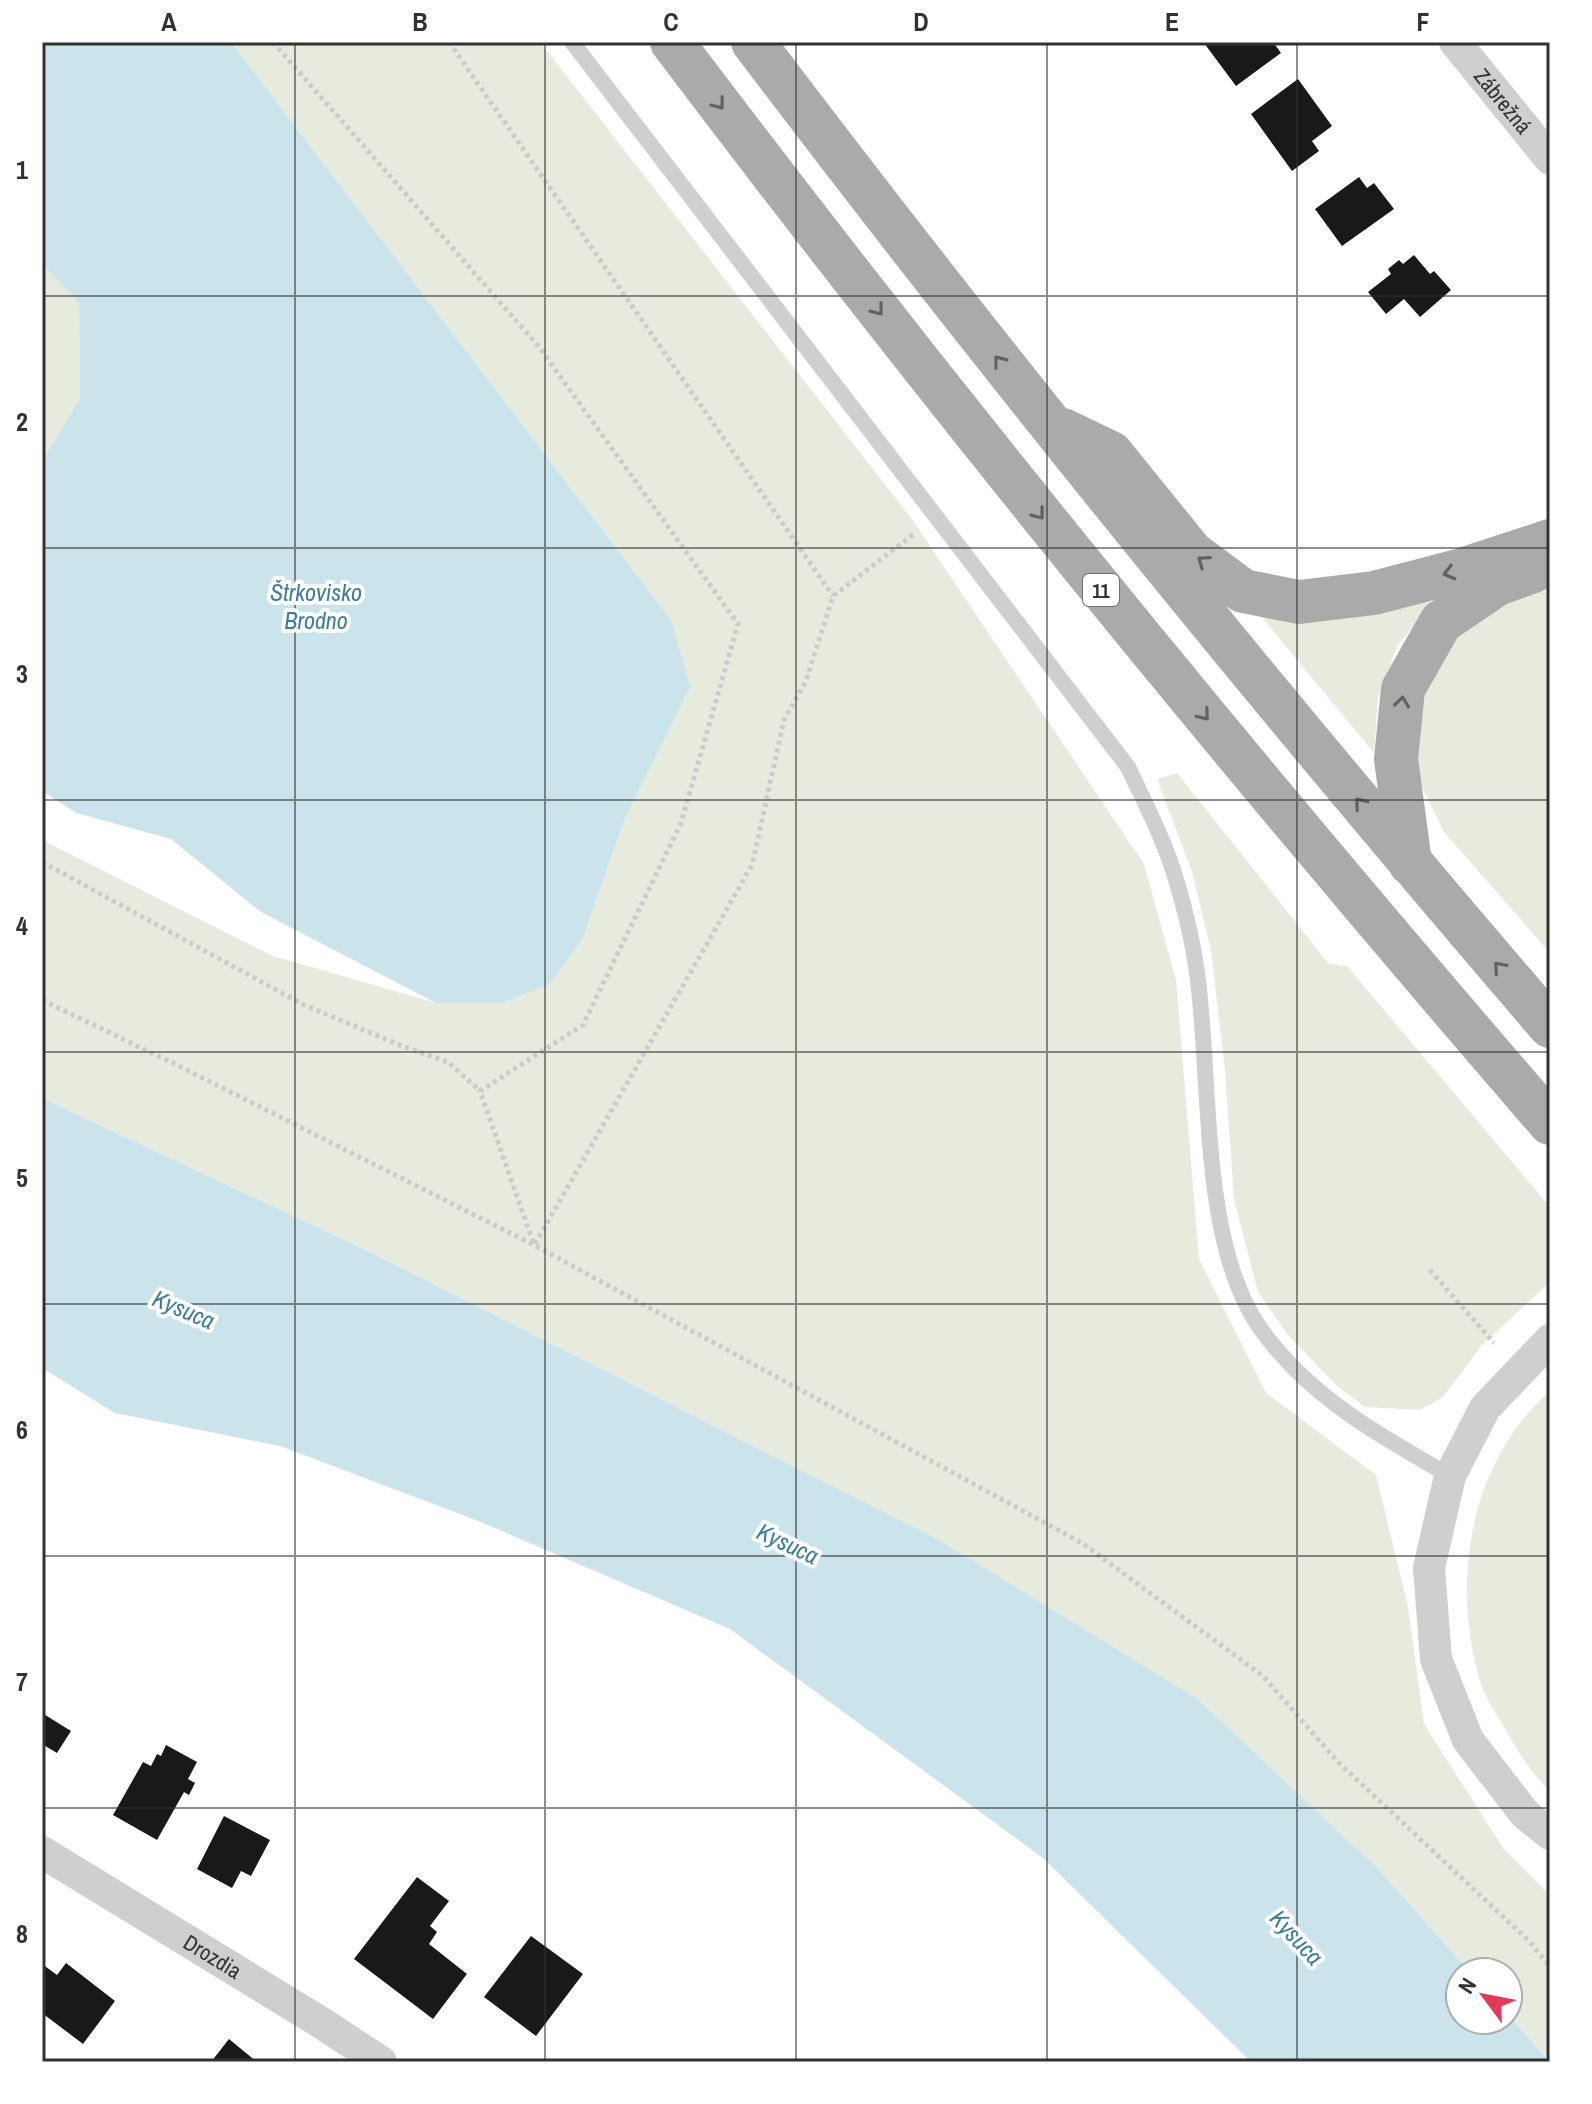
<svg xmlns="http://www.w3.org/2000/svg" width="1592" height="2104" font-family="'Archivo Narrow',sans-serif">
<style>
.green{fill:#e6ebde}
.water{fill:#cbe3eb}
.building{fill:#191919}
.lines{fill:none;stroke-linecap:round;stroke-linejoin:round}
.path{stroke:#ccc;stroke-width:5;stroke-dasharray:4 4;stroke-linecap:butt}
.lane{stroke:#cfcfcf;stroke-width:16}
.street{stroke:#cfcfcf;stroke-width:32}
.primary{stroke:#aaa;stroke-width:44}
.oneway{stroke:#626262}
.grid{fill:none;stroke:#323232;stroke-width:2;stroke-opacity:0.55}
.labels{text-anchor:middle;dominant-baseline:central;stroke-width:8;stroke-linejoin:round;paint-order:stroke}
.shield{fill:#fff;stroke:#707070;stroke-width:2}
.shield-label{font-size:20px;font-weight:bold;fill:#323232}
.street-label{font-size:22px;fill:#323232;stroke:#fff}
.water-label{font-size:24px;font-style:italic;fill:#3f7e94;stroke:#fff}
.neatline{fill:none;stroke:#323232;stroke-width:3}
.grid-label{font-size:26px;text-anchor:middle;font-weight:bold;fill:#323232}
</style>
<rect width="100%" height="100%" fill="#fff"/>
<!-- green -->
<path class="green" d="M 231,42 L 540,42 L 911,518 L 1144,864 L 1176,980 L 1199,1259 L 1266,1393 L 1376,1475 L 1408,1607 L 1424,1724 L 1503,1848 L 1550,1895 L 1550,2061 L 1508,2014 L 1508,1972 L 1470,1972 L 1379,1870 L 937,1539 L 370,1252 L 42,1098 L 42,840 L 273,956 L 436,1003 L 502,1003 L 550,984 L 582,940 L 625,818 L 671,620 Z
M 42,264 L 79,303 L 80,398 L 42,461 Z
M 1550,585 L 1550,953 L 1444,832 L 1419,781 L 1412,724 L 1429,675 L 1455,637 L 1494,607 Z
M 1423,594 L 1432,604 L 1397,646 L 1378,697 L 1374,753 L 1261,616 Z
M 1177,773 L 1328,963 L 1347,966 L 1550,1207 L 1550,1282 L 1482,1345 L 1443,1397 L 1420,1410 L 1365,1407 L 1337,1386 L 1288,1335 L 1258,1292 L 1234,1200 L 1225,1070 L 1211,950 L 1192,872 L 1157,779 Z
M 1550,1391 L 1550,1791 C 1531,1773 1517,1750 1504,1727 C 1496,1713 1486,1699 1481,1684 C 1450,1584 1469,1462 1550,1391 Z"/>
<!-- water -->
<path class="water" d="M 42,42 L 231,42 L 671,620 L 690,687 L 625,818 L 582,940 L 550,984 L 502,1003 L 436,1003 L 261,912 L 171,839 L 76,813 L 42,791 L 42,461 L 80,398 L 79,303 L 42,264 Z
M 42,1098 L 370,1252 L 937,1539 L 1196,1698 L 1379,1870 L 1470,1972 L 1460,1972 L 1460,2020 L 1508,2020 L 1508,2014 L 1550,2062 L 1251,2062 L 1043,1858 L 730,1629 L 476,1520 L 280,1446 L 115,1413 L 42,1368 Z"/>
<!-- building -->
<path class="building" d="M 1206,42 L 1273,42 L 1281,53 L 1236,86 L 1204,43 Z
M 1298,79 L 1332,126 L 1312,141 L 1319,151 L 1292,171 L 1251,114 Z
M 1359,177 L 1367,188 L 1374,183 L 1394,209 L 1342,246 L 1315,209 Z
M 1414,255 L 1430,274 L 1434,271 L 1451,290 L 1420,317 L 1404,299 L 1386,314 L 1368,292 L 1391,274 L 1388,269 L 1399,260 L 1403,264 Z
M 42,1713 L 71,1731 L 57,1753 L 42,1744 Z
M 166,1745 L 197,1762 L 188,1779 L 195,1783 L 189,1795 L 184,1792 L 157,1840 L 113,1815 L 143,1762 L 151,1766 L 157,1754 L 161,1756 Z
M 224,1816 L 270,1840 L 251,1876 L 241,1871 L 232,1888 L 197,1869 Z
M 417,1877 L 449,1901 L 430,1926 L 437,1932 L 429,1944 L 467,1974 L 433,2019 L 354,1959 Z
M 531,1936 L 583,1974 L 536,2036 L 484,1997 Z
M 66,1963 L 115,2001 L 83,2044 L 42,2013 L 42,1964 L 57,1975 Z
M 229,2039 L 257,2062 L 211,2062 Z"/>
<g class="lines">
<!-- path -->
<path class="path" d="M 273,42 L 539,347 L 738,624 L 681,823 L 583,1025 L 480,1091 L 534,1245
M 449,42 L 833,596
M 42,862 L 302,1004 L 397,1044 L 448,1062 L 480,1091
M 42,1000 L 183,1068 L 534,1245 L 1082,1543 L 1263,1676 L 1338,1762 L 1530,1942 L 1550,1967
M 535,1244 L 752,865 L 784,720 L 806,681 L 833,596 L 914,534
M 1430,1270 L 1494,1343"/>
<!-- lane -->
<path class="lane" d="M 572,42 L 1128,767 C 1143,799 1161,833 1172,867 C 1182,897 1193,941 1197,973 C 1212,1078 1199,1241 1260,1328 C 1310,1398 1378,1434 1450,1476"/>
<!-- street -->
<g class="street">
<path id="s1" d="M 1455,42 L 1550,159"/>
<path d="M 1550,1340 L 1485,1408 L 1450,1476 L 1429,1568 L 1436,1659 L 1468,1740 L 1525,1814 L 1550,1834"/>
<path id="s2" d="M 42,1852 L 320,2022 L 381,2062"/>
</g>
<!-- primary -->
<path class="primary" d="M 672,42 C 952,413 1246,772 1550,1123
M 753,42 C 1008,379 1275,706 1550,1026
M 1063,430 L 1111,453 L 1192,553 L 1243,591 L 1299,602 L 1374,593 L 1462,570 L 1550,541
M 1410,863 L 1396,759 L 1403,689 L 1441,622 L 1497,584 L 1533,571"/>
</g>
<!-- one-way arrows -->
<defs><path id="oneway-chevron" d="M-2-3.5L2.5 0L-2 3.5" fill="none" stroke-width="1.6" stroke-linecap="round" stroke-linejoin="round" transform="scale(2)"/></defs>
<g class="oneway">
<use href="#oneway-chevron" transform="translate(719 104) rotate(53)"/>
<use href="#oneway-chevron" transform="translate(878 310) rotate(52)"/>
<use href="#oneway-chevron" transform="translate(999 361) rotate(-128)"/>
<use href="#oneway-chevron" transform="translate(1039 514) rotate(52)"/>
<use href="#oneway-chevron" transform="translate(1203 561) rotate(-144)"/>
<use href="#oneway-chevron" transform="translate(1449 573) rotate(165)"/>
<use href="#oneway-chevron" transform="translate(1402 702) rotate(-83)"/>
<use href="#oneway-chevron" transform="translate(1204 715) rotate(50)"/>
<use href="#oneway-chevron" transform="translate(1360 803) rotate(-130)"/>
<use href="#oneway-chevron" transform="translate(1499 967) rotate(-131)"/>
</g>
<!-- grid -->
<path class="grid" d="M 295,42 L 295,2062M 545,42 L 545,2062M 796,42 L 796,2062M 1047,42 L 1047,2062M 1297,42 L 1297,2062M 42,296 L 1550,296M 42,548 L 1550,548M 42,800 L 1550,800M 42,1052 L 1550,1052M 42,1304 L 1550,1304M 42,1556 L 1550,1556M 42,1808 L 1550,1808"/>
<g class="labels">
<!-- shield labels -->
<rect class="shield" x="1083" y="574" width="36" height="32" rx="6"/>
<g class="shield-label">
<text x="1101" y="590">11</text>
</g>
<!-- street labels -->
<g class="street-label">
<text stroke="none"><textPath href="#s1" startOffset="76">Zábrežná</textPath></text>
<text stroke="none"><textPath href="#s2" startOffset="200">Drozdia</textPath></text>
</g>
<!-- water labels -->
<g class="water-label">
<text x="316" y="592">Štrkovisko<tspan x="316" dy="28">Brodno</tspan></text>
<text transform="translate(184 1309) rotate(23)">Kysuca</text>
<text transform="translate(788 1543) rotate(25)">Kysuca</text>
<text transform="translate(1297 1937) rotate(47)">Kysuca</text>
</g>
</g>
<!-- border -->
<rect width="1592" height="2104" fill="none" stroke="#ffffff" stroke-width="88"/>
<!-- north arrow -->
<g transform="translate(1484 1996) rotate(302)"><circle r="38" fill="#ffffff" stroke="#adadad" stroke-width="2"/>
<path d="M0-6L14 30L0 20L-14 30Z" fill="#e3395b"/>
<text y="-12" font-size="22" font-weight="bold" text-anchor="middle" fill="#323232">N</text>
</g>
<rect x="44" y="44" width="1504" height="2016" class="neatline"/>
<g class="grid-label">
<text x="169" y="31">A</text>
<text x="420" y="31">B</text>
<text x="671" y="31">C</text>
<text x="921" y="31">D</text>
<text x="1172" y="31">E</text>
<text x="1423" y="31">F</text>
<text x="22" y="179">1</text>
<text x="22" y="431">2</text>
<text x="22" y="683">3</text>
<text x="22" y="935">4</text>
<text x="22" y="1187">5</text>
<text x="22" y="1439">6</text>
<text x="22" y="1691">7</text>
<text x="22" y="1943">8</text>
</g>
</svg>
